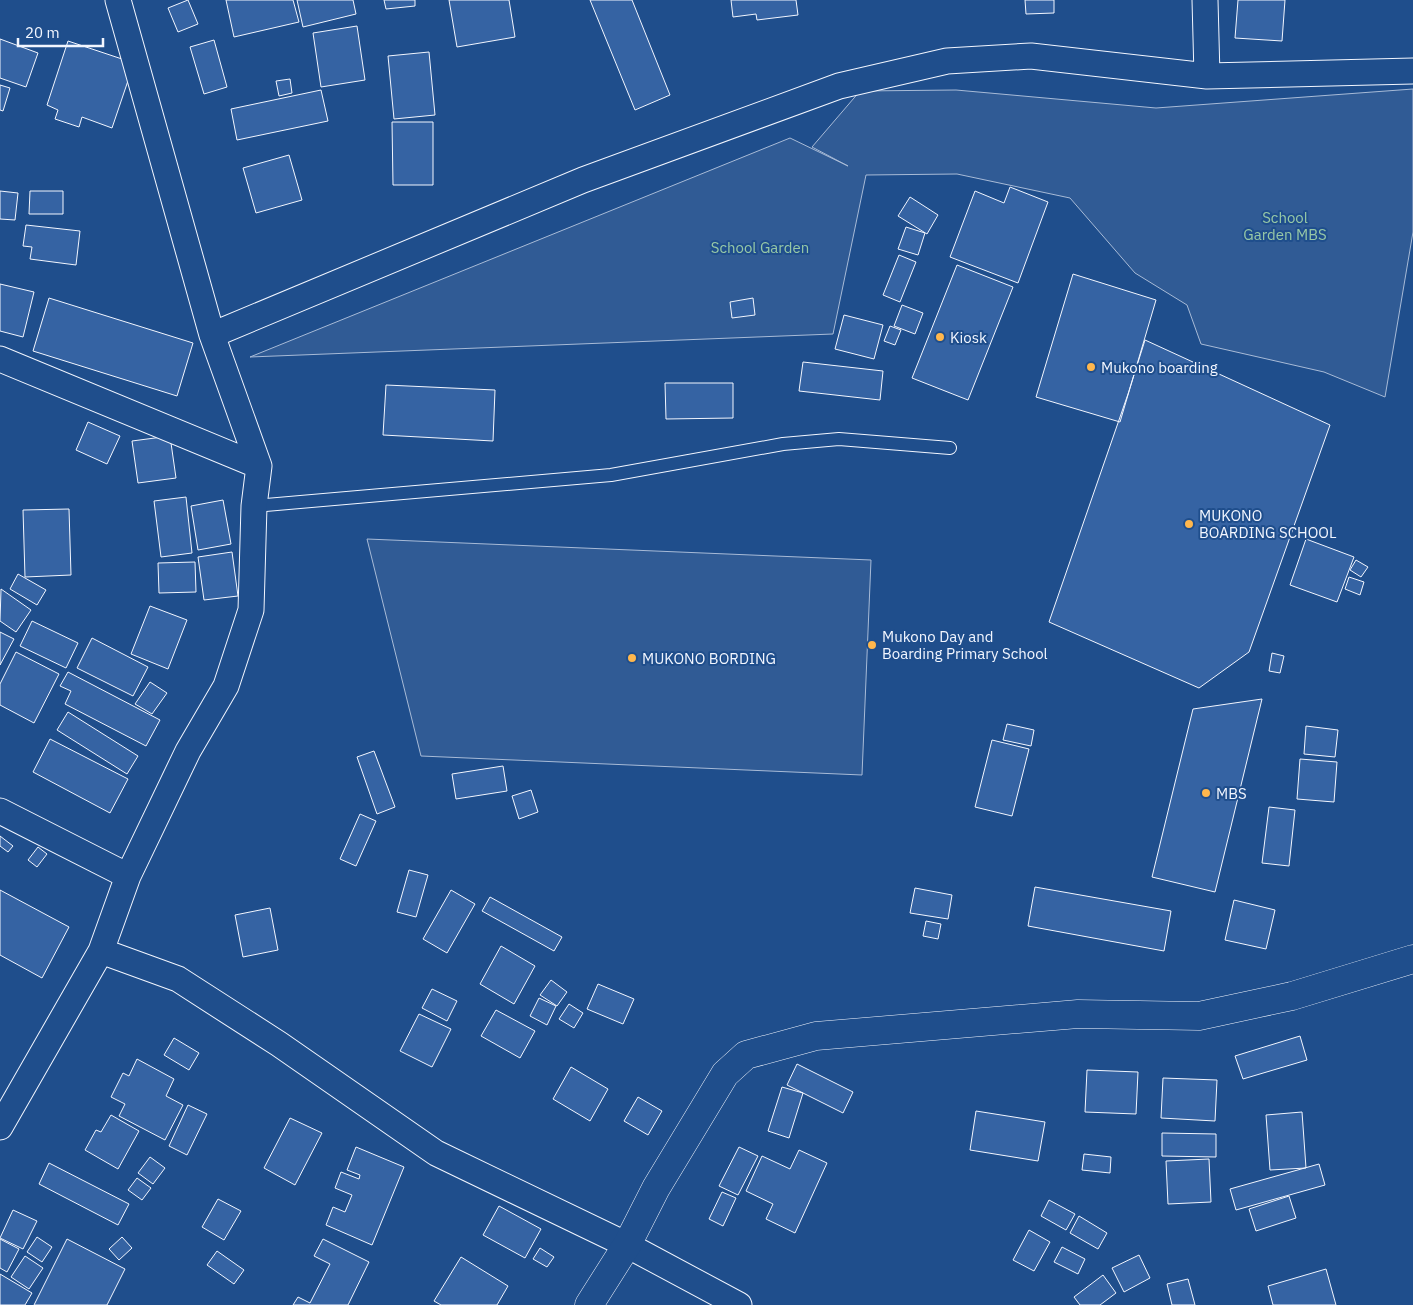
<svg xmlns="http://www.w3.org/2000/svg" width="1413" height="1305" font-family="'IBM Plex Sans',sans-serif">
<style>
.green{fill:#305b95;stroke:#a8bbd7}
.building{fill:#3563a3;stroke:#f2f6ff}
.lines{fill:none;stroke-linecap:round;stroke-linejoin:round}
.lane-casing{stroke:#f2f6ff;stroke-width:14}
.street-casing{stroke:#f2f6ff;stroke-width:27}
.secondary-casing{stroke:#f2f6ff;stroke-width:29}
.lane{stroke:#1f4e8c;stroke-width:12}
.street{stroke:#1f4e8c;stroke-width:25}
.secondary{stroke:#1f4e8c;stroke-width:28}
.poi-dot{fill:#ffb74d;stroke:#1f4e8c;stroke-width:2}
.labels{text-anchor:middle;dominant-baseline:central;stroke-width:4;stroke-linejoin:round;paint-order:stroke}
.park-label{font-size:15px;fill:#97c8a6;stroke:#1f4e8c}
.poi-label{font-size:15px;fill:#f2f6ff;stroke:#1f4e8c;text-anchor:start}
</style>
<rect width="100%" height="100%" fill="#1f4e8c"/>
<!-- green -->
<path class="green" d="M 1413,89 L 1413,232 L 1385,397 L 1324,372 L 1201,344 L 1187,305 L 1135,273 L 1070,198 L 957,174 L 866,175 L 833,334 L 250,357 L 790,138 L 848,166 L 812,147 L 860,91 L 956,90 L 1156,108 Z
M 367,539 L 871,560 L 862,775 L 421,756 Z"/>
<!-- building -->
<path class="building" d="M 188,0 L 198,24 L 178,32 L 168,8 Z
M 226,0 L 293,0 L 299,22 L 234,37 Z
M 297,0 L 353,0 L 356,14 L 303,27 Z
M 384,0 L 415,0 L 415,6 L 386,9 Z
M 449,0 L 509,0 L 515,37 L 457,47 Z
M 590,0 L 632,0 L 670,95 L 635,110 Z
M 731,0 L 796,0 L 798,15 L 757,20 L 756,14 L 733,17 Z
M 1025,0 L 1054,0 L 1054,13 L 1026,14 Z
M 1238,0 L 1285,0 L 1282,41 L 1235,38 Z
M 357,26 L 365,80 L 321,87 L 313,33 Z
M 0,39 L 38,53 L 26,87 L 0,78 Z
M 214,40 L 227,87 L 204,94 L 190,47 Z
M 68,41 L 134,63 L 112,128 L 82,117 L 79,127 L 55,119 L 58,110 L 47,105 Z
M 429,52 L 435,115 L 394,119 L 388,56 Z
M 290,79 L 292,93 L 279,96 L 276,81 Z
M 0,85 L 10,88 L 3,111 L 0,110 Z
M 321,90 L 328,121 L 237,140 L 231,109 Z
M 392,122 L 433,122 L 433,185 L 393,185 Z
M 289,155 L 302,200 L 256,213 L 243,168 Z
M 1010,187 L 1048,202 L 1018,283 L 950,257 L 975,191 L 1004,203 Z
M 0,191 L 18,193 L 15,220 L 0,219 Z
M 30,191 L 63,191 L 63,214 L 29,214 Z
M 910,197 L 938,215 L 927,234 L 898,216 Z
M 26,225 L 80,231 L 76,265 L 30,259 L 32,247 L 23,246 Z
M 906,227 L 925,233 L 918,255 L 898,249 Z
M 899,255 L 916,262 L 900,302 L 883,295 Z
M 957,265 L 1013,287 L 968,400 L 912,378 Z
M 1073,274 L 1156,300 L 1120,422 L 1036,397 Z
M 0,284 L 34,292 L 23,337 L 0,331 Z
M 49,298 L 193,343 L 177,396 L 33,351 Z
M 753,298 L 755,315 L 732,318 L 730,302 Z
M 902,305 L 923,313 L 915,334 L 894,326 Z
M 844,315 L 883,325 L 874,359 L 835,349 Z
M 890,326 L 901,330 L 895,345 L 884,341 Z
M 1145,340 L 1330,425 L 1249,652 L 1199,688 L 1049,622 L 1128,394 Z
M 803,362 L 883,371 L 880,400 L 799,391 Z
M 665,383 L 733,383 L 733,418 L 666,419 Z
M 386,385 L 495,390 L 493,441 L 383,435 Z
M 88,422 L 120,436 L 107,464 L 76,450 Z
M 170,436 L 176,478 L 138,483 L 132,441 Z
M 186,497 L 192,553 L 161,557 L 154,501 Z
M 223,500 L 231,544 L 198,550 L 191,506 Z
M 69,509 L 71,575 L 25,577 L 23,510 Z
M 1306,539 L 1354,557 L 1337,602 L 1290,585 Z
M 232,552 L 238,596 L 204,600 L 198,557 Z
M 1356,560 L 1368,567 L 1361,577 L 1350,570 Z
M 195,562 L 196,592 L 159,593 L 158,563 Z
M 18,574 L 46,590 L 37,605 L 10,589 Z
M 1349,577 L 1364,582 L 1360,595 L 1345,589 Z
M 1,589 L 31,610 L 16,632 L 0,621 Z
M 150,606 L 187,620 L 168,669 L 131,654 Z
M 32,621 L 78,643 L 66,668 L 20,646 Z
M 0,632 L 14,639 L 0,665 Z
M 92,638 L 148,667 L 133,696 L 77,668 Z
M 16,652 L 59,674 L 34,723 L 0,705 L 0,684 Z
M 1272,653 L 1284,656 L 1280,673 L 1269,671 Z
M 68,672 L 160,720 L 146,746 L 65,704 L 71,691 L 60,686 Z
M 150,682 L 167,693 L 152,714 L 135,704 Z
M 1262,699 L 1215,892 L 1152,877 L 1193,709 Z
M 68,712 L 138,756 L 127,774 L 57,730 Z
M 1007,724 L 1034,730 L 1031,746 L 1003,740 Z
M 1306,726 L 1338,730 L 1335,757 L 1304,754 Z
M 50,739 L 128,779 L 110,813 L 33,772 Z
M 992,740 L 1029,749 L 1012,816 L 975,807 Z
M 374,751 L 395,807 L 377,814 L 357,757 Z
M 1300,759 L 1337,762 L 1334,802 L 1297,799 Z
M 503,766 L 507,791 L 456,799 L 452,774 Z
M 531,790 L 538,812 L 519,819 L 512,796 Z
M 1269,807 L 1295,810 L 1289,866 L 1262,863 Z
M 360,814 L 376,821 L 356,866 L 340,859 Z
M 0,836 L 13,846 L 8,852 L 0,846 Z
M 38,847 L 47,854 L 37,867 L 28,860 Z
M 409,870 L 428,875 L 416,917 L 397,912 Z
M 1035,887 L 1171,911 L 1164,951 L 1028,926 Z
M 915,888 L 952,895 L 948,919 L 910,913 Z
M 0,890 L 69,927 L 42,978 L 0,955 Z
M 451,890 L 475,904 L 447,953 L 423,939 Z
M 490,897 L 562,937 L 554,951 L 482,911 Z
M 1234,900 L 1275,910 L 1266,949 L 1225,940 Z
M 270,908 L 278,950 L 243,957 L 235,915 Z
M 926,921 L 941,924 L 938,939 L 923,936 Z
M 501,946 L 535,966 L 514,1004 L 480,984 Z
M 551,980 L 567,992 L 557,1006 L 540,995 Z
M 598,984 L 634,999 L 623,1024 L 587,1009 Z
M 432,989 L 457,1001 L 447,1021 L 422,1008 Z
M 539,998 L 556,1006 L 547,1025 L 530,1016 Z
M 569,1004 L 583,1013 L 574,1028 L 559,1019 Z
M 496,1010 L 535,1031 L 520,1058 L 481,1036 Z
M 419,1014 L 451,1029 L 432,1067 L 400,1051 Z
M 1300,1036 L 1307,1060 L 1243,1079 L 1235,1056 Z
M 174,1038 L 199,1053 L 189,1070 L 164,1055 Z
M 137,1059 L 174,1079 L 166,1096 L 183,1105 L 165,1140 L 119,1116 L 125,1104 L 111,1097 L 123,1073 L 129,1076 Z
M 797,1064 L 853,1092 L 843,1113 L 787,1085 Z
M 571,1067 L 608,1089 L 590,1121 L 553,1099 Z
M 1087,1070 L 1138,1072 L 1136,1114 L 1085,1112 Z
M 1163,1078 L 1217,1080 L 1215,1121 L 1161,1118 Z
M 782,1087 L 803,1093 L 789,1138 L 768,1131 Z
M 638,1097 L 662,1111 L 648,1135 L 624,1121 Z
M 188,1105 L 207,1114 L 187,1155 L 169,1146 Z
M 976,1111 L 1045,1122 L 1038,1161 L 970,1150 Z
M 1302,1112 L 1306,1168 L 1270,1170 L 1266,1115 Z
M 111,1115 L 139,1131 L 118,1169 L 85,1150 L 96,1130 L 101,1132 Z
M 290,1118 L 322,1133 L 295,1185 L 264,1168 Z
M 1162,1133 L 1216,1134 L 1216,1157 L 1162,1156 Z
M 356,1147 L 404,1167 L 372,1245 L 326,1225 L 333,1207 L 345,1212 L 352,1195 L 335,1188 L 341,1172 L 359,1179 L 360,1175 L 347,1170 Z
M 739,1147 L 758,1156 L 738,1195 L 719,1186 Z
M 799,1150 L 827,1163 L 795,1233 L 766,1219 L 773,1204 L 746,1191 L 762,1156 L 790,1169 Z
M 1084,1154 L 1111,1157 L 1110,1173 L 1082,1170 Z
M 150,1157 L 165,1168 L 153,1184 L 138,1173 Z
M 1209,1159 L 1211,1202 L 1168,1204 L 1166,1161 Z
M 49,1163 L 129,1204 L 118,1225 L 39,1184 Z
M 1319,1164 L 1325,1185 L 1236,1210 L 1230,1189 Z
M 137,1178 L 151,1188 L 142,1200 L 128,1190 Z
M 722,1192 L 736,1198 L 723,1226 L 709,1219 Z
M 1289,1196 L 1296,1218 L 1256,1231 L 1249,1209 Z
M 218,1199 L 241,1211 L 224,1240 L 202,1227 Z
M 1049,1200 L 1075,1214 L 1066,1230 L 1041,1216 Z
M 499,1206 L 541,1229 L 525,1258 L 483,1235 Z
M 13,1210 L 37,1221 L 23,1249 L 0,1238 Z
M 1079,1216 L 1107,1233 L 1098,1249 L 1070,1233 Z
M 1029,1230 L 1050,1242 L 1034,1271 L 1013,1260 Z
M 37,1237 L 52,1247 L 42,1262 L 27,1252 Z
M 122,1237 L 132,1248 L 119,1260 L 109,1249 Z
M 0,1239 L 19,1249 L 7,1272 L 0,1268 Z
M 67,1239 L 125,1269 L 107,1305 L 34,1305 Z
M 323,1239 L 369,1262 L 348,1305 L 293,1305 L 298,1297 L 310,1303 L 330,1264 L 314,1256 Z
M 1062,1247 L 1085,1259 L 1078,1274 L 1054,1262 Z
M 540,1248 L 554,1257 L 547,1267 L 533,1259 Z
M 217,1251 L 244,1270 L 234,1284 L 207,1265 Z
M 1139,1255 L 1150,1278 L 1124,1292 L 1112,1268 Z
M 25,1256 L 43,1268 L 29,1289 L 11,1277 Z
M 461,1257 L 508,1286 L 497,1305 L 441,1305 L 434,1301 Z
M 1326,1269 L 1336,1305 L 1273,1305 L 1268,1286 Z
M 0,1274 L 32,1293 L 25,1305 L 0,1305 Z
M 1103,1275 L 1116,1293 L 1100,1305 L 1080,1305 L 1074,1297 Z
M 1188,1279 L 1195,1305 L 1172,1305 L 1167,1284 Z"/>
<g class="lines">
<!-- lane casing -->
<g class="lane-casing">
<path id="lane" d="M 254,506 L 611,475 L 783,444 L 839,439 L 950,448"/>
</g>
<!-- street casing -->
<g class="street-casing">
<path id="street" d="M 1205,0 L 1207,76
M 212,335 L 583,180 L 839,86 L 947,61 L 1031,56 L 1207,76 L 1413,71
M 0,359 L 259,466
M 0,811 L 128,876
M 101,951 L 178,979 L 279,1044 L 436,1153 L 627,1245 L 739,1305
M 0,1127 L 101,951 L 128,876 L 188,751 L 226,686 L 251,610 L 254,506 L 259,466 L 212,335 L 118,0"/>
</g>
<!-- secondary casing -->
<g class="secondary-casing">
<path id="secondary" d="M 589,1305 L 627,1245 L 656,1188 L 725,1074 L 746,1055 L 816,1036 L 1078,1014 L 1199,1016 L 1292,996 L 1413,959"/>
</g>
<!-- lane -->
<use href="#lane" class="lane"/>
<!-- street -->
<use href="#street" class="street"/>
<!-- secondary -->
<use href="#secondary" class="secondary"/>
</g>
<!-- markers -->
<g class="poi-dot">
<circle cx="940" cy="337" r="5"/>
<circle cx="1091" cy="367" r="5"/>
<circle cx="1189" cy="524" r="5"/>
<circle cx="872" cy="645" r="5"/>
<circle cx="632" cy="658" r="5"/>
<circle cx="1206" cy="793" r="5"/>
</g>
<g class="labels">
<!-- park labels -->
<g class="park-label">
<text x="1285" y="217">School<tspan x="1285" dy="17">Garden MBS</tspan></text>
<text x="760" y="247">School Garden</text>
</g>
<!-- poi labels -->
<g class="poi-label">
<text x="950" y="337">Kiosk</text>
<text x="1101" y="367">Mukono boarding</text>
<text x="1199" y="515">MUKONO<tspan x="1199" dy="17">BOARDING SCHOOL</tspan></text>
<text x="882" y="636">Mukono Day and<tspan x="882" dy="17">Boarding Primary School</tspan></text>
<text x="642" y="658">MUKONO BORDING</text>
<text x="1216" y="793">MBS</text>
</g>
</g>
<!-- scale -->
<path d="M18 38v8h85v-8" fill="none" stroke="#f2f6ff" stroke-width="2.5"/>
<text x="25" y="38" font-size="15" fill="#f2f6ff" stroke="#1f4e8c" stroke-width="4" paint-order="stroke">20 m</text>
</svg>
